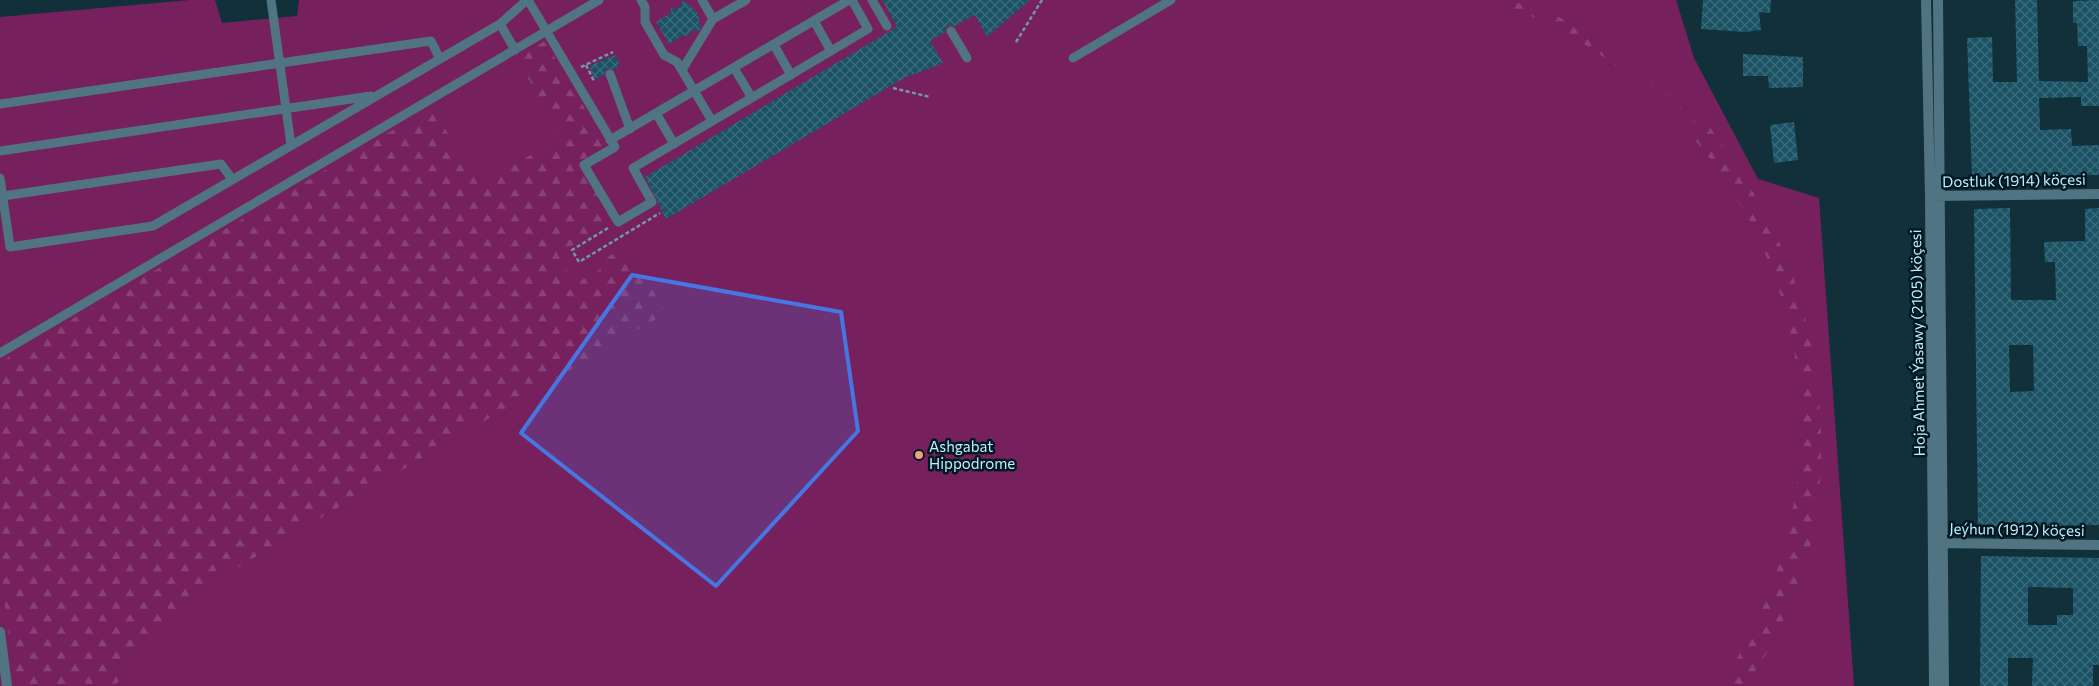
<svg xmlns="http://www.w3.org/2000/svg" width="2099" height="686" font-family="Commissioner,sans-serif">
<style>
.grass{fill:#76215e}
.forest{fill:url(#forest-firs)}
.building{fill:url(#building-cross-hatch);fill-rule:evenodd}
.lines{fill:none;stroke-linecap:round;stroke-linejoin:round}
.path{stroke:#7298a5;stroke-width:2.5;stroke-dasharray:4 2.5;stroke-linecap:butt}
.lane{stroke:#507481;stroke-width:9}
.street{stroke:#507481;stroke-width:10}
.marked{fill:#4676e1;fill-opacity:0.2;stroke:#4676e1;stroke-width:4;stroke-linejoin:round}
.poi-dot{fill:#f2a081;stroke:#001821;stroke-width:2}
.labels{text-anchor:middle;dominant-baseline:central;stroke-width:5;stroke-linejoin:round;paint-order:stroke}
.street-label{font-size:15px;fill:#c2eefd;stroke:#001821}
.poi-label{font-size:15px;fill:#c2eefd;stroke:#001821;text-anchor:start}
</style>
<defs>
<pattern id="forest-firs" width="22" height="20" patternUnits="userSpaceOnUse" patternTransform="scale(1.25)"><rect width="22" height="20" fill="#76215e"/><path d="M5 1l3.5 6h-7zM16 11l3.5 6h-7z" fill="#884276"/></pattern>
<pattern id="building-cross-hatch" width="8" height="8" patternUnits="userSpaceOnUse" patternTransform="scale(1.25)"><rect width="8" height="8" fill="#1b5364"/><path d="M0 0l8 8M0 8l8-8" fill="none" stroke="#3a6c7b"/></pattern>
</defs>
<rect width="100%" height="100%" fill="#12303a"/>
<!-- grass -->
<path class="grass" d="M 190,0 L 215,0 L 222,23 L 297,16 L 299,0 L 1676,0 L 1694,58 L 1758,179 L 1819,198 L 1854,686 L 0,686 L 0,17 Z"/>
<!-- forest -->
<path class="forest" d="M 1491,0 C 1568,0 1645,75 1698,124 L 1705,120 C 1732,160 1760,198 1779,242 C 1817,325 1831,438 1814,528 C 1804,580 1777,643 1745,686 L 1718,686 C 1756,635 1780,574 1792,513 C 1836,288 1704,74 1491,0 Z
M 545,41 L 607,146 L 579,162 L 613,221 L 557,254 L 575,284 L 604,267 L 601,261 L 626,246 L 666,313 L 218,579 C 176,608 142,643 115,686 L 15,686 L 0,563 L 0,362 L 432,107 L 479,186 L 562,136 L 516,58 Z"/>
<!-- building -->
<path class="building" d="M 683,0 L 697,12 L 701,27 L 699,31 L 690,31 L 689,37 L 684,35 L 669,44 L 656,22 L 671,13 L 671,8 L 678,9 Z
M 882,0 L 1030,0 L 987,37 L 975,15 L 955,26 L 947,26 L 945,32 L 930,41 L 943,63 L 904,78 L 666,219 L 645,177 L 897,27 Z
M 1703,0 L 1771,0 L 1770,13 L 1759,12 L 1761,30 L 1745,32 L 1701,29 Z
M 2015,0 L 2037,0 L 2039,81 L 2088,82 L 2087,46 L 2078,46 L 2077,23 L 2073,23 L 2073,1 L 2099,0 L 2099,106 L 2081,106 L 2081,97 L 2039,98 L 2040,130 L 2071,129 L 2072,146 L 2099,145 L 2099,175 L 1972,177 L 1967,38 L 1992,37 L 1993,82 L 2017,82 Z
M 1743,54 L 1803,57 L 1803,87 L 1769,88 L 1768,76 L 1743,76 Z
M 615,55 L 620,64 L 614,70 L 607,68 L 604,75 L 595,79 L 589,66 Z
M 1794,122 L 1798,160 L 1774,163 L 1770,125 Z
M 2010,208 L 2011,300 L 2056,300 L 2055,262 L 2045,262 L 2044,242 L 2085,241 L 2085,209 L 2099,208 L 2099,525 L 1978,527 L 1974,209 ZM 2009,345 L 2033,345 L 2034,391 L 2010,392 Z
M 1981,556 L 2099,558 L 2099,665 L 2093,665 L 2093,686 L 2032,686 L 2033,658 L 2008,658 L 2008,686 L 1980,686 ZM 2028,587 L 2073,588 L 2073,615 L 2057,615 L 2057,625 L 2028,625 Z"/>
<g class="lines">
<!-- path -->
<path class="path" d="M 1016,42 L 1042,0
M 586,65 L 594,81
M 581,67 L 613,52
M 893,88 L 930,97
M 608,228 L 572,250 L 579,262 L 660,213"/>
<!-- lane -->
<path class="lane" d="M 271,0 L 291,145
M 528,0 L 615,147 L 584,165 L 618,222 L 652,202 L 633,168 L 868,29 L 852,0
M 641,0 L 645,7 L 645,22 L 664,55 L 677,62 L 712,121
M 702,0 L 713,19
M 872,0 L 887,26
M 814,21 L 831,51
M 500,24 L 515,50
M 951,31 L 967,58
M 774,45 L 791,75
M 1073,58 L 1171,0
M 734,68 L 752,98
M 682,70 L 713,19 L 746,0
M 610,74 L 630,129
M 0,104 L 431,41 L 440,59
M 656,113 L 674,144
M 610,140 L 849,0
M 0,151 L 371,96
M 0,178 L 10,247 L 153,226 L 500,24 L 527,0
M 3,196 L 221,164 L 232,179
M 0,353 L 599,0"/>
<!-- street -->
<path class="street" d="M 1926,0 L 1930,196 L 1934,686
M 1938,0 L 1944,686
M 1935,196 L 2099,194
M 1938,543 L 2099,545
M 0,632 L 7,686"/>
</g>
<!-- marked area -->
<path class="marked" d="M 632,275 L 841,312 L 858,431 L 716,586 L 521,433 Z"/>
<!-- markers -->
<circle class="poi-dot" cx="919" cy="455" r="5"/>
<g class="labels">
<!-- street labels -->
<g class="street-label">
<text transform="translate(2014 180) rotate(-1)">Dostluk (1914) köçesi</text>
<text transform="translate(1917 343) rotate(-91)">Hoja Ahmet Ýasawy (2105) köçesi</text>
<text transform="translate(2017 529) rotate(1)">Jeýhun (1912) köçesi</text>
</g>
<!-- poi labels -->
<g class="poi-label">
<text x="929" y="446">Ashgabat<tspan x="929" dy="17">Hippodrome</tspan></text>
</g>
</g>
</svg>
